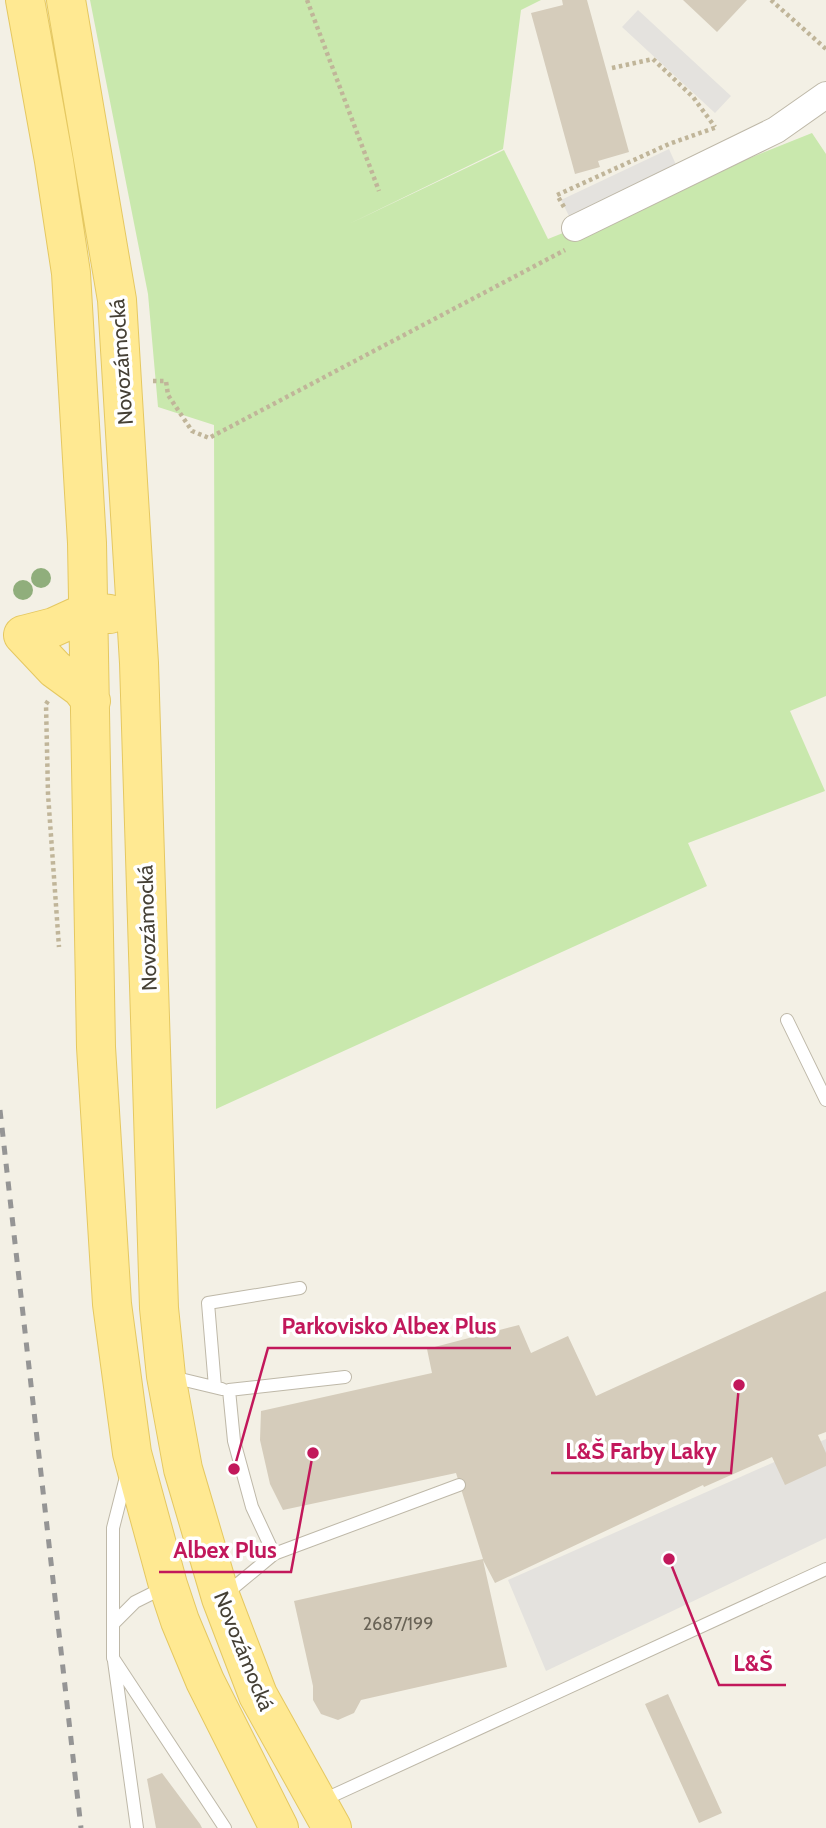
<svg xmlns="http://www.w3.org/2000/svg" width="826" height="1828" font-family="Cabin,sans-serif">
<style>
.green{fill:#c9e8ad}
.parking{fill:#e4e2de}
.building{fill:#d5ccbb}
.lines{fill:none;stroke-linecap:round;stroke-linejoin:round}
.lane-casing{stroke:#beb8a8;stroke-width:14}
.street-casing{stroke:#beb8a8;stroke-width:28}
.primary-casing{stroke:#e5c861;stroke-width:40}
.path{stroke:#c0b599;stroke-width:4.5;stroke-dasharray:3.5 3.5;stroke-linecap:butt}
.lane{stroke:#fff;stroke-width:12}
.street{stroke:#fff;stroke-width:26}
.primary{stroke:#ffe992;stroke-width:38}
.rail{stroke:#959595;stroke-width:5;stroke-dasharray:9 9;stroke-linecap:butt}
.tree{fill:#90ae7c}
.labels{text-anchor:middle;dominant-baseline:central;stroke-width:7;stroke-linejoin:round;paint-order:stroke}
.number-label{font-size:18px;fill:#696356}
.street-label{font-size:21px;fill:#454035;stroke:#fff}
.leader{fill:none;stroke:#c2185b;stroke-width:2.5}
.callout-dot{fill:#c2185b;stroke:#fff;stroke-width:2.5}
.callout-label{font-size:23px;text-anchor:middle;font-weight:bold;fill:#c2185b;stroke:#fff;stroke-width:7;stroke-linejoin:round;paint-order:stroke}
</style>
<rect width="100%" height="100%" fill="#f3f0e5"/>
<!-- green -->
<path class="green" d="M 90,0 L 541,0 L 521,10 L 503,149 L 349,224 L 504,150 L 548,239 L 812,133 L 826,154 L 826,696 L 790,711 L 825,791 L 688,843 L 707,886 L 216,1109 L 214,425 L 158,407 L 148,294 Z"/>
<!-- parking -->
<path class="parking" d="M 638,10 L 731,96 L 715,113 L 622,27 Z
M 669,149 L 677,167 L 570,218 L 561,200 Z
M 826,1439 L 826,1538 L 546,1671 L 508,1580 Z"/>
<!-- building -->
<path class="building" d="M 562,0 L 587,0 L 629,152 L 598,161 L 600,167 L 575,174 L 531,13 L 563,5 Z
M 683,0 L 747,0 L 717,32 Z
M 826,1291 L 826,1432 L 818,1435 L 826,1453 L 826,1466 L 785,1485 L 772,1457 L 704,1487 L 703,1485 L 495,1583 L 483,1560 L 507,1667 L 361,1700 L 354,1713 L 338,1720 L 321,1714 L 313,1700 L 313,1686 L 294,1601 L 483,1559 L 456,1473 L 283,1510 L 270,1484 L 260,1440 L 261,1411 L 432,1373 L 427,1349 L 519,1325 L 531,1353 L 568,1336 L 596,1396 Z
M 668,1694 L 722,1813 L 699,1823 L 645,1704 Z
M 162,1773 L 200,1824 L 202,1828 L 156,1828 L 147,1779 Z"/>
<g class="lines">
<!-- lane casing -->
<g class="lane-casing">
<path id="lane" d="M 787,1020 L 826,1100
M 172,1377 L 222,1389
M 215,1387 L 208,1303 L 300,1288
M 126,1477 L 113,1528 L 113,1658 L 225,1828
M 274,1554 L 252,1507 L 234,1441 L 229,1390 L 345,1377
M 227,1593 L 274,1554 L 459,1485
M 113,1624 L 135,1602 L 165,1587
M 114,1661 L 137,1828
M 321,1801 L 826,1569"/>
</g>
<!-- street casing -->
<g class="street-casing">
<path id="street" d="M 575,228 L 776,130 L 826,95"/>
</g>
<!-- primary casing -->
<g class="primary-casing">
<path id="primary" d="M 25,0 L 54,161 L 71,273 L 87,543 L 96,1047 L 112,1304 L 132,1453 L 168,1585 L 180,1621 L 205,1681 L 279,1828
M 66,0 L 117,300 L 139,663 L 159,1308 L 166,1376 L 183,1469 L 221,1598 L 258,1695 L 332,1828
M 23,635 L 54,627 L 89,611 L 110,614
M 23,635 L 55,669 L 81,688 L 91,701"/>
</g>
<!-- path -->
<path class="path" d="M 307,0 L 379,191
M 771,0 L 826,49
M 612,68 L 653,59 L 693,97 L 715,127
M 564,207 L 557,195 L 669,144 L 717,127
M 153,381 L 166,381 L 168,395 L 192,431 L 209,438 L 565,250
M 48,701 L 46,704 L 48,794 L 59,947"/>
<!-- lane -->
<use href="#lane" class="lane"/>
<!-- street -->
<use href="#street" class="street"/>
<!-- primary -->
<use href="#primary" class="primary"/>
<!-- rail -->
<path class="rail" d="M 0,1110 L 81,1828"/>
</g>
<!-- trees -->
<g class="tree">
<circle cx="41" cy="578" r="10"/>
<circle cx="23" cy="590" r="10"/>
</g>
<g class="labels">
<!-- number labels -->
<g class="number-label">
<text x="398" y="1624">2687/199</text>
</g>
<!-- street labels -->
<g class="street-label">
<text transform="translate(121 362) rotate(-94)">Novozámocká</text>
<text transform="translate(147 928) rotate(-92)">Novozámocká</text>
<text transform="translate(244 1651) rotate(68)">Novozámocká</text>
</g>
</g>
<!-- callouts -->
<path class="leader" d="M234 1469L268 1348H511M739 1385L731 1473H551M313 1453L291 1572H159M669 1559L719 1685H786"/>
<g class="callout-dot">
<circle cx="234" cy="1469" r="7"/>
<circle cx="739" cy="1385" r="7"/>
<circle cx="313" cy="1453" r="7"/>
<circle cx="669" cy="1559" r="7"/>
</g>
<g class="callout-label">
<text x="389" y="1334">Parkovisko Albex Plus</text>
<text x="641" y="1459">L&amp;Š Farby Laky</text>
<text x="225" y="1558">Albex Plus</text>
<text x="753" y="1671">L&amp;Š</text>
</g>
</svg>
